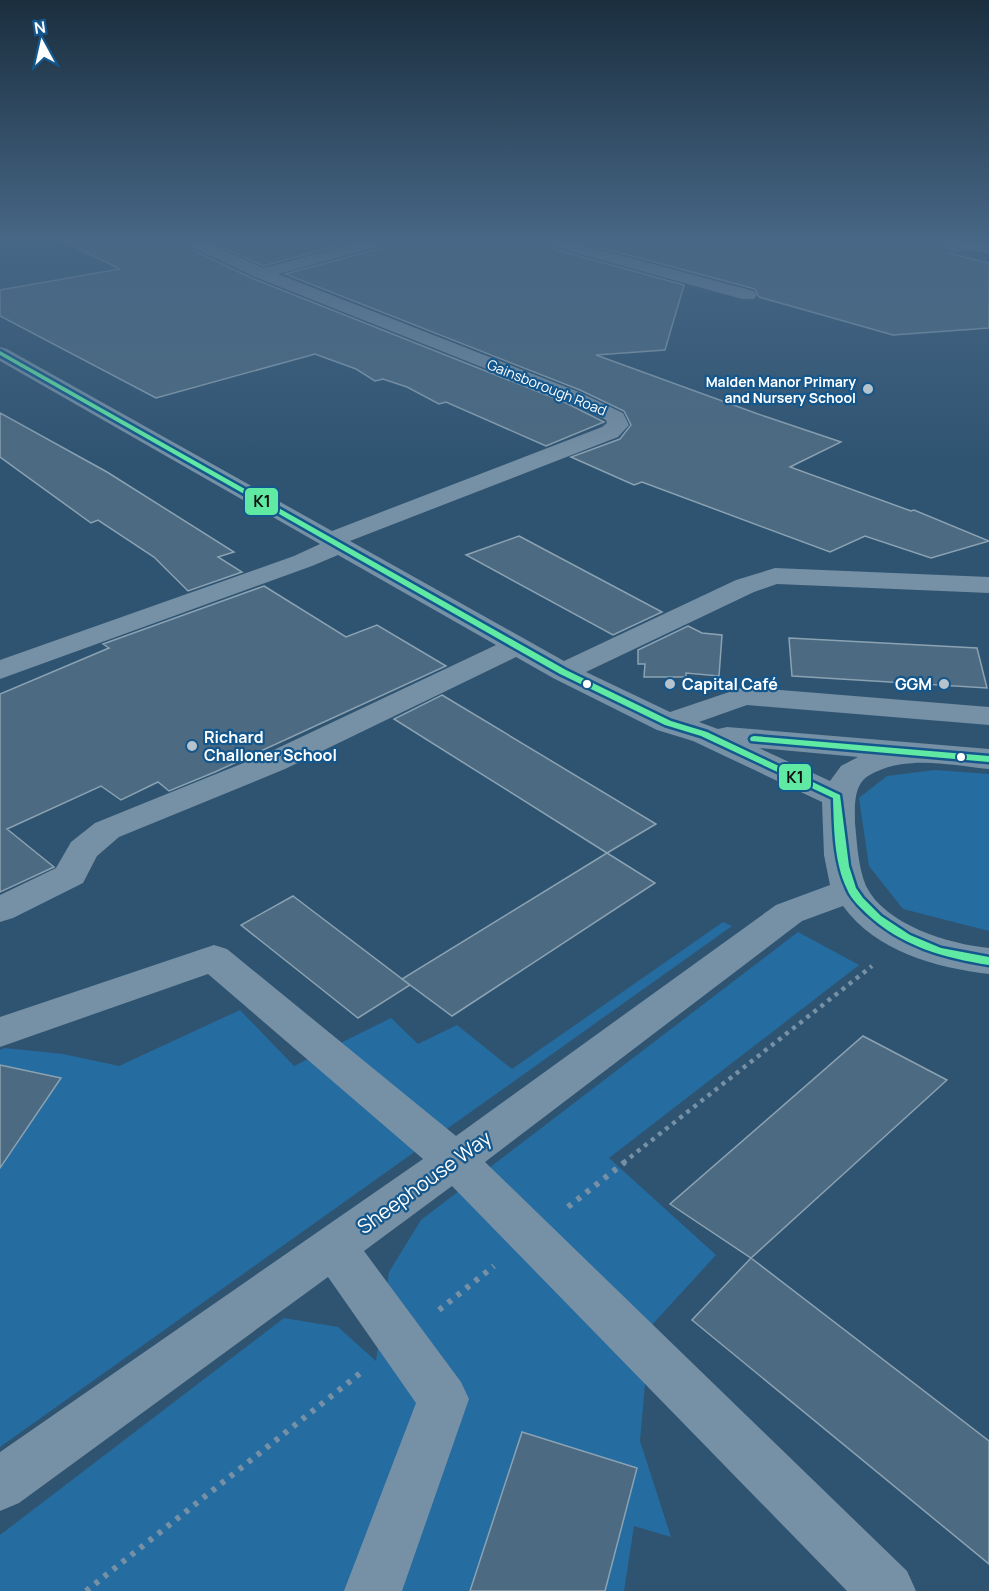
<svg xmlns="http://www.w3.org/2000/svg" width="989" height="1591" font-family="Manrope,sans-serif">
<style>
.green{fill:#256ca1}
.building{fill:#4c6a81;stroke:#8ba2b3;stroke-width:1.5}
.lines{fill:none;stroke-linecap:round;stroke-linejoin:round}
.path-far1{stroke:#7690a5;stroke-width:4.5;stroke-dasharray:4 5;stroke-linecap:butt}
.path{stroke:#7690a5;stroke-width:6;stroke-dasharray:4.5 7;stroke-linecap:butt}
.minor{fill:#7690a5;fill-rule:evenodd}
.bus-1-casing{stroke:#14578c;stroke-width:5}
.bus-1{fill:#60e9a3;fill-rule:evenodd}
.poi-dot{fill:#b6c3cd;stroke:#14578c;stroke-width:2}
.bus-dot{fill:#fff;stroke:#14578c;stroke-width:2}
.labels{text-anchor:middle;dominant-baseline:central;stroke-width:4.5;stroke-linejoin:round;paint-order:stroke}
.far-poi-label{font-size:14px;font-weight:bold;fill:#fff;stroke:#14578c;text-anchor:end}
.far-street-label{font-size:14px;fill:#fff;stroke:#14578c}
.poi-label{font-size:16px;font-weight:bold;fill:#fff;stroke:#14578c;text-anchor:start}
.near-street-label{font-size:20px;fill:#fff;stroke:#14578c}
.line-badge{stroke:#14578c;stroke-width:2}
.pale-badge-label{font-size:16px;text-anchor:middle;font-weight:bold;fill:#111}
</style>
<rect width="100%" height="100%" fill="#2f5471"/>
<!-- green -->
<path class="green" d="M 935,770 L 989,774 L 989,931 L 903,909 L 869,866 L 859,798 L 887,776 Z
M 723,922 L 732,926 L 0,1447 L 0,1050 L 4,1048 L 63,1054 L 119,1066 L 240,1010 L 294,1066 L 391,1018 L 418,1044 L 457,1025 L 512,1069 Z
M 798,932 L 859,965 L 609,1158 L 716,1255 L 650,1327 L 640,1441 L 671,1537 L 634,1526 L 624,1591 L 0,1591 L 0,1535 L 284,1318 L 338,1327 L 376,1361 L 389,1272 L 421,1220 Z"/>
<!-- building -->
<path class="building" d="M 55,237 L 172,237 L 176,242 L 254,279 L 564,402 L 604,422 L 546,446 L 446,402 L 439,404 L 407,387 L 383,379 L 375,381 L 356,369 L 315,354 L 156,398 L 0,316 L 0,290 L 120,269 Z
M 201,237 L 371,237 L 263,266 Z
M 408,237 L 524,237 L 528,242 L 684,285 L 665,350 L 596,355 L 758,414 L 841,442 L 790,467 L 911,511 L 914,510 L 989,541 L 931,558 L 865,536 L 830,552 L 642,482 L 634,485 L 571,457 L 620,439 L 631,425 L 624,411 L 580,390 L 285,274 L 404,242 Z
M 561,237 L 919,237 L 929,244 L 959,250 L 951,254 L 989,263 L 989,328 L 893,335 L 759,297 L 755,289 Z
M 0,413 L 107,472 L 234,552 L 218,557 L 242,572 L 188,591 L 154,557 L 98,520 L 91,523 L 0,457 Z
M 519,536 L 662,612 L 613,635 L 466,555 Z
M 264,586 L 346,637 L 377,625 L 446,666 L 215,772 L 169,791 L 158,782 L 121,800 L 101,786 L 7,829 L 54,867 L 0,892 L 0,694 L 109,648 L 103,644 Z
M 688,626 L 702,633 L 722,635 L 719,676 L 686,673 L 686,677 L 644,677 L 645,664 L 638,664 L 638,650 Z
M 789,638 L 977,648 L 987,688 L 792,676 Z
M 442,695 L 656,824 L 607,853 L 394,719 Z
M 607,853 L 655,883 L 452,1016 L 402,979 Z
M 293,896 L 410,985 L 358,1018 L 241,925 Z
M 863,1036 L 947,1080 L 751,1258 L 670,1204 Z
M 0,1065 L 61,1078 L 0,1168 Z
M 751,1258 L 989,1441 L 989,1564 L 692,1320 Z
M 522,1432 L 637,1468 L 605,1591 L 470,1591 Z"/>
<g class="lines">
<!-- path-far1 -->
<path class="path-far1" d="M 623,1163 L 872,966"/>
<!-- path -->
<path class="path" d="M 568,1207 L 625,1162
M 439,1310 L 494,1266
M 86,1591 L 363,1371"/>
<!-- minor -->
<path class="minor" d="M 174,237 L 195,237 L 263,268 L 380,237 L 406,237 L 403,240 L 278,274 L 579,392 L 623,413 L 629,425 L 618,437 L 350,541 L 564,661 L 736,580 L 775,568 L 989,577 L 989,593 L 777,584 L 754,592 L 586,672 L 670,712 L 744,687 L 989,707 L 989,725 L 747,705 L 699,722 L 718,729 L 727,727 L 989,749 L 989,769 C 949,765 904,754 868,776 C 853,786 855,807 855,823 C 857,843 858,867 866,886 C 885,925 949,944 989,948 L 989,974 C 937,968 875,951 843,906 L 802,921 L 485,1162 L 907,1571 L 916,1591 L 847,1591 L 452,1186 L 364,1251 L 461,1382 L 469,1399 L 402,1591 L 344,1591 L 416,1403 L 328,1277 L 19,1503 L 0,1511 L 0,1452 L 423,1159 L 208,974 L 0,1047 L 0,1017 L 214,945 L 227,949 L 456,1136 L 776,905 L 830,885 L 824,855 L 822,802 L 693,741 L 657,730 L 553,678 L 516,657 L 285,769 L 119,837 L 97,856 L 83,883 L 13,918 L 0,922 L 0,895 L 56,868 L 71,842 L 95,823 L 263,755 L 496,645 L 338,555 L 312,566 L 0,679 L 0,660 L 294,556 L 320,544 L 0,361 L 0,347 L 7,349 L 332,531 L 602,427 L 607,423 L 606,420 L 565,400 L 255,277 L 177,240 ZM 759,748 L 858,757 L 841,766 L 830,781 Z
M 526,237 L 552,237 L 754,291 L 757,295 L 754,299 L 742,299 L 529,240 Z
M 921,237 L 953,237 L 989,244 L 989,254 L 929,242 Z"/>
<!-- bus-1 casing -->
<g class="bus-1-casing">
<path id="bus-1" d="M 0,351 L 566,670 L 671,721 L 707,732 L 840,795 L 849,866 L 856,888 L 863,898 L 881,916 L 910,935 L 941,948 L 989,957 L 989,965 C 944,958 901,946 867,914 C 860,907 851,899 847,889 C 834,862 834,828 833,798 L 701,736 L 665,725 L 560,674 L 0,355 Z
M 754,736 L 989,756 L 989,762 L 751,741 L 750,739 L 751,737 Z"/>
</g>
<!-- bus-1 -->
<use href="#bus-1" class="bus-1"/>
</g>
<!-- sky -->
<linearGradient id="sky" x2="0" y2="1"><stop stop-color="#1a2e3e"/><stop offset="0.52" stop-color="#476786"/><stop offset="1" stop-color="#476786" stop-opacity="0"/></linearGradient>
<rect width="989" height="460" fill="url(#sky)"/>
<!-- markers -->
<g class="poi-dot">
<circle cx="868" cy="389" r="6"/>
<circle cx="670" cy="684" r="6"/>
<circle cx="944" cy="684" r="6"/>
<circle cx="192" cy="746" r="6"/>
</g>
<g class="bus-dot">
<circle cx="587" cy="684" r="5"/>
<circle cx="961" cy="757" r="5"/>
</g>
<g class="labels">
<!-- far-poi labels -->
<g class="far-poi-label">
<text x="856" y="381">Malden Manor Primary<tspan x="856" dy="16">and Nursery School</tspan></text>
</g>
<!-- far-street labels -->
<g class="far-street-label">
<text transform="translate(547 387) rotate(22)">Gainsborough Road</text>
</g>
<!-- poi labels -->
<g class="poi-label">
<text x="682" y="684">Capital Café</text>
<text x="932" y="684" text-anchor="end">GGM</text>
<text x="204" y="737">Richard<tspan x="204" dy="18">Challoner School</tspan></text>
</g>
<!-- near-street labels -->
<g class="near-street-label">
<text transform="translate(424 1182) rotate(-36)">Sheephouse Way</text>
</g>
</g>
<g class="line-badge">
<rect x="244" y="487" width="35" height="29" rx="6" fill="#60e9a3"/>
<rect x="778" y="763" width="34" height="28" rx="6" fill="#60e9a3"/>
</g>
<g class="pale-badge-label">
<text x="262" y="507">K1</text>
<text x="795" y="783">K1</text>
</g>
<!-- north arrow -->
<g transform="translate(42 42) rotate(352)" stroke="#14578c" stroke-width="4.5" paint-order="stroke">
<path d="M0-4.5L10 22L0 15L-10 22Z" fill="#ffffff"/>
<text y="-9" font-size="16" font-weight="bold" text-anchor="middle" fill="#ffffff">N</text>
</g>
</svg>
